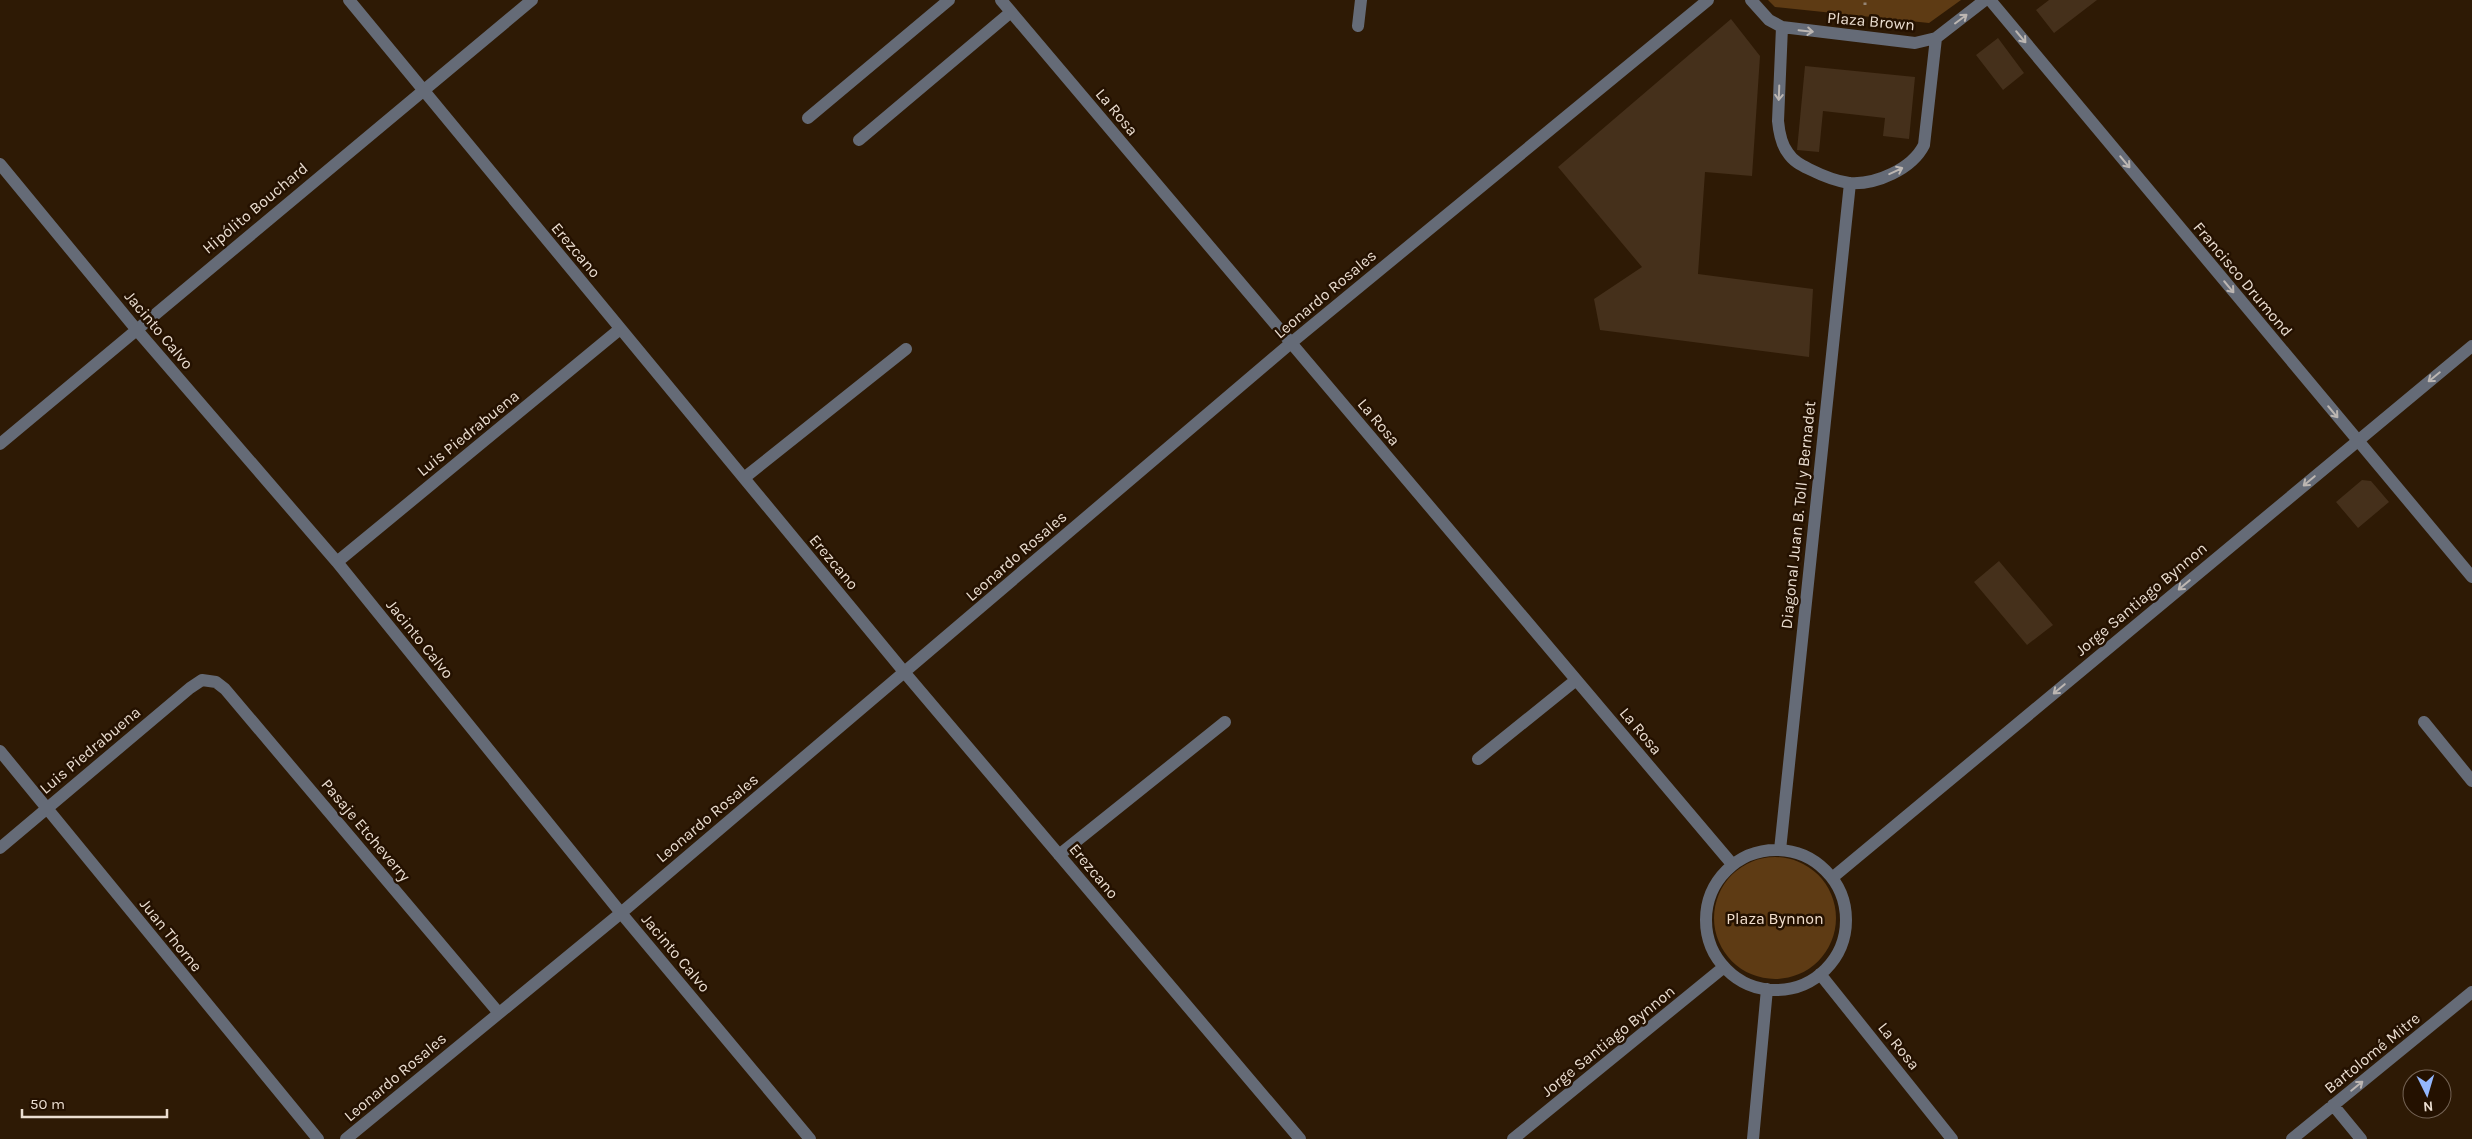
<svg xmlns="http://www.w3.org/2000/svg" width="2472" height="1139" font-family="Karla,sans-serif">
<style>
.green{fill:#5e3b14}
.building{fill:#45301b}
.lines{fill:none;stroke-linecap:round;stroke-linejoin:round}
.path{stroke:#958575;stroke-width:3;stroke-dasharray:2.5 2.5;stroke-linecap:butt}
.minor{stroke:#656b77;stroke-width:12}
.oneway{stroke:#bcb6b2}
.labels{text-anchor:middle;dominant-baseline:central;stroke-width:5;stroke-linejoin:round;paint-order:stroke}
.street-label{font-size:16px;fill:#ebded1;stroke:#241100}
.park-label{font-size:16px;fill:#f2dfcd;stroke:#241100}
</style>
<rect width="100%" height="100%" fill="#2e1a05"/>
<!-- green -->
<path class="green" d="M 1768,0 L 1961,0 L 1929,23 L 1775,7 Z
M1714 918a61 61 0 1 1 122 0a61 61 0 1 1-122 0Z"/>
<!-- building -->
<path class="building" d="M 2049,0 L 2097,0 L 2054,33 L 2036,10 Z
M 1731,19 L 1760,56 L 1752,176 L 1705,172 L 1698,274 L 1813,289 L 1809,357 L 1600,330 L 1594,299 L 1642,267 L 1558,167 Z
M 1998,38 L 2024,73 L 2003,90 L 1976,55 Z
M 1805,66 L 1915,77 L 1909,139 L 1883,136 L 1885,118 L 1823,111 L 1819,152 L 1797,150 Z
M 2362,480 L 2371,481 L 2389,502 L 2358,528 L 2336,502 Z
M 1999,561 L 2053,625 L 2027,645 L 1974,582 Z"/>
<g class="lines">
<!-- path -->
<path class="path" d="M 1865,5 L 1865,0"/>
<!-- minor -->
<path class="minor" d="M 349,0 L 905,673 L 1300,1139
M 1001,0 L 1732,864
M 1751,0 L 1769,20 L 1782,27 L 1915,43 L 1936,38 L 1985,0
M 1990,0 L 2472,577
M 1358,26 L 1361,0
M 1782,27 L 1778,121 C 1779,132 1781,144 1788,153 C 1793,161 1801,165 1809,169 C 1821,175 1836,181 1849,183 C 1876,185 1912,169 1924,145 L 1936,38
M 808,118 L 949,0
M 859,140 L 1011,12
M 0,164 L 136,329 L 337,562 L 621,913 L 810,1139
M 0,444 L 532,0
M 744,478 L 906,349
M 337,562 L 620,329
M 2424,722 L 2472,781
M 0,751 L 318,1139
M 1478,759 L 1576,680
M 0,848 L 190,688 L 202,680 L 216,682 L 225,689 L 498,1012
M 1780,850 L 1850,183
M1706 920a70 70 0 1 1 140 0a70 70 0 1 1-140 0Z
M 1059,855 L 1225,722
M 1832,878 L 2472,346
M 1820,974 L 1952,1139
M 2333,1105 L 2361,1139
M 346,1139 L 621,913 L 1291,343 L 1708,0
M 1513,1139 L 1724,967
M 1753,1139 L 1767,989
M 2292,1139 L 2472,992"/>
</g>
<!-- one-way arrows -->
<defs><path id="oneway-shaft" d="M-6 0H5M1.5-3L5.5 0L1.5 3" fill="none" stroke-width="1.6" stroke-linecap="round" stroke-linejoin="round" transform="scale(1.25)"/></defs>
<g class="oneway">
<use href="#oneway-shaft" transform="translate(1961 19) rotate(-37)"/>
<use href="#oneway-shaft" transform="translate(1806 31) rotate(6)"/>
<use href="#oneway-shaft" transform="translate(2021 37) rotate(50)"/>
<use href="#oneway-shaft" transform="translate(1779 93) rotate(92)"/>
<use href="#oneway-shaft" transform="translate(2125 162) rotate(50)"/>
<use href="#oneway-shaft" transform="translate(1896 171) rotate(-25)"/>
<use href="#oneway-shaft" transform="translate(2229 287) rotate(50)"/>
<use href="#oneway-shaft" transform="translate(2434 377) rotate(141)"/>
<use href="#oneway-shaft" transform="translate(2333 412) rotate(50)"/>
<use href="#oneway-shaft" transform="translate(2309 481) rotate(140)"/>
<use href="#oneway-shaft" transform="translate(2184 585) rotate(140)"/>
<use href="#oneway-shaft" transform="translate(2059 689) rotate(140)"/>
<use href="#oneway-shaft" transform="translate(2357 1086) rotate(-39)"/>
</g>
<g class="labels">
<!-- street labels -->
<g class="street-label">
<text transform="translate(1871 21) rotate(5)">Plaza Brown</text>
<text transform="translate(1117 112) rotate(50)">La Rosa</text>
<text transform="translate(255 208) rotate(-40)">Hipólito Bouchard</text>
<text transform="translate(576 250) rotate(50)">Erezcano</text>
<text transform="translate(2243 279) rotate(50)">Francisco Drumond</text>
<text transform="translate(1325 294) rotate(-40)">Leonardo Rosales</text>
<text transform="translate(159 330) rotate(50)">Jacinto Calvo</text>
<text transform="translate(1379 422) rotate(50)">La Rosa</text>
<text transform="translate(468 433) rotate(-39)">Luis Piedrabuena</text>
<text transform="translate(1798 515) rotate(-84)">Diagonal Juan B. Toll y Bernadet</text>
<text transform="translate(1016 556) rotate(-41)">Leonardo Rosales</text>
<text transform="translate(834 562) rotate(50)">Erezcano</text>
<text transform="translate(2141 599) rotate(-40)">Jorge Santiago Bynnon</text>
<text transform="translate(420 639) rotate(51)">Jacinto Calvo</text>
<text transform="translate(1641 731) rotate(50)">La Rosa</text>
<text transform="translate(90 750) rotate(-40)">Luis Piedrabuena</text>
<text transform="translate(707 818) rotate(-40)">Leonardo Rosales</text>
<text transform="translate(366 830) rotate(50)">Pasaje Etcheverry</text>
<text transform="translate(1094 871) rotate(50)">Erezcano</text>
<text transform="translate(171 935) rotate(51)">Juan Thorne</text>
<text transform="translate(676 953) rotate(50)">Jacinto Calvo</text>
<text transform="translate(1608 1041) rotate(-39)">Jorge Santiago Bynnon</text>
<text transform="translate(1899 1046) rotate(51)">La Rosa</text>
<text transform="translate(2372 1053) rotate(-39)">Bartolomé Mitre</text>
<text transform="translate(395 1077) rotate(-40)">Leonardo Rosales</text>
</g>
<!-- park labels -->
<g class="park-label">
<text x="1775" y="918">Plaza Bynnon</text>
</g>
</g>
<!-- north arrow -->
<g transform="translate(2427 1094) rotate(175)"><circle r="24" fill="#241100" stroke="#746354"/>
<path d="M0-4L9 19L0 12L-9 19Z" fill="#93b7fd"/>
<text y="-8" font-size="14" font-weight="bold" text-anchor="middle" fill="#ebded1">N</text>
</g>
<!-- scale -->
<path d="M22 1109v8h145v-8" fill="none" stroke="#ebded1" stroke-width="2.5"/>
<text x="30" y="1109" font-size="15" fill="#ebded1" stroke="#241100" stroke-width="4" paint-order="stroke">50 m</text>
</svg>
